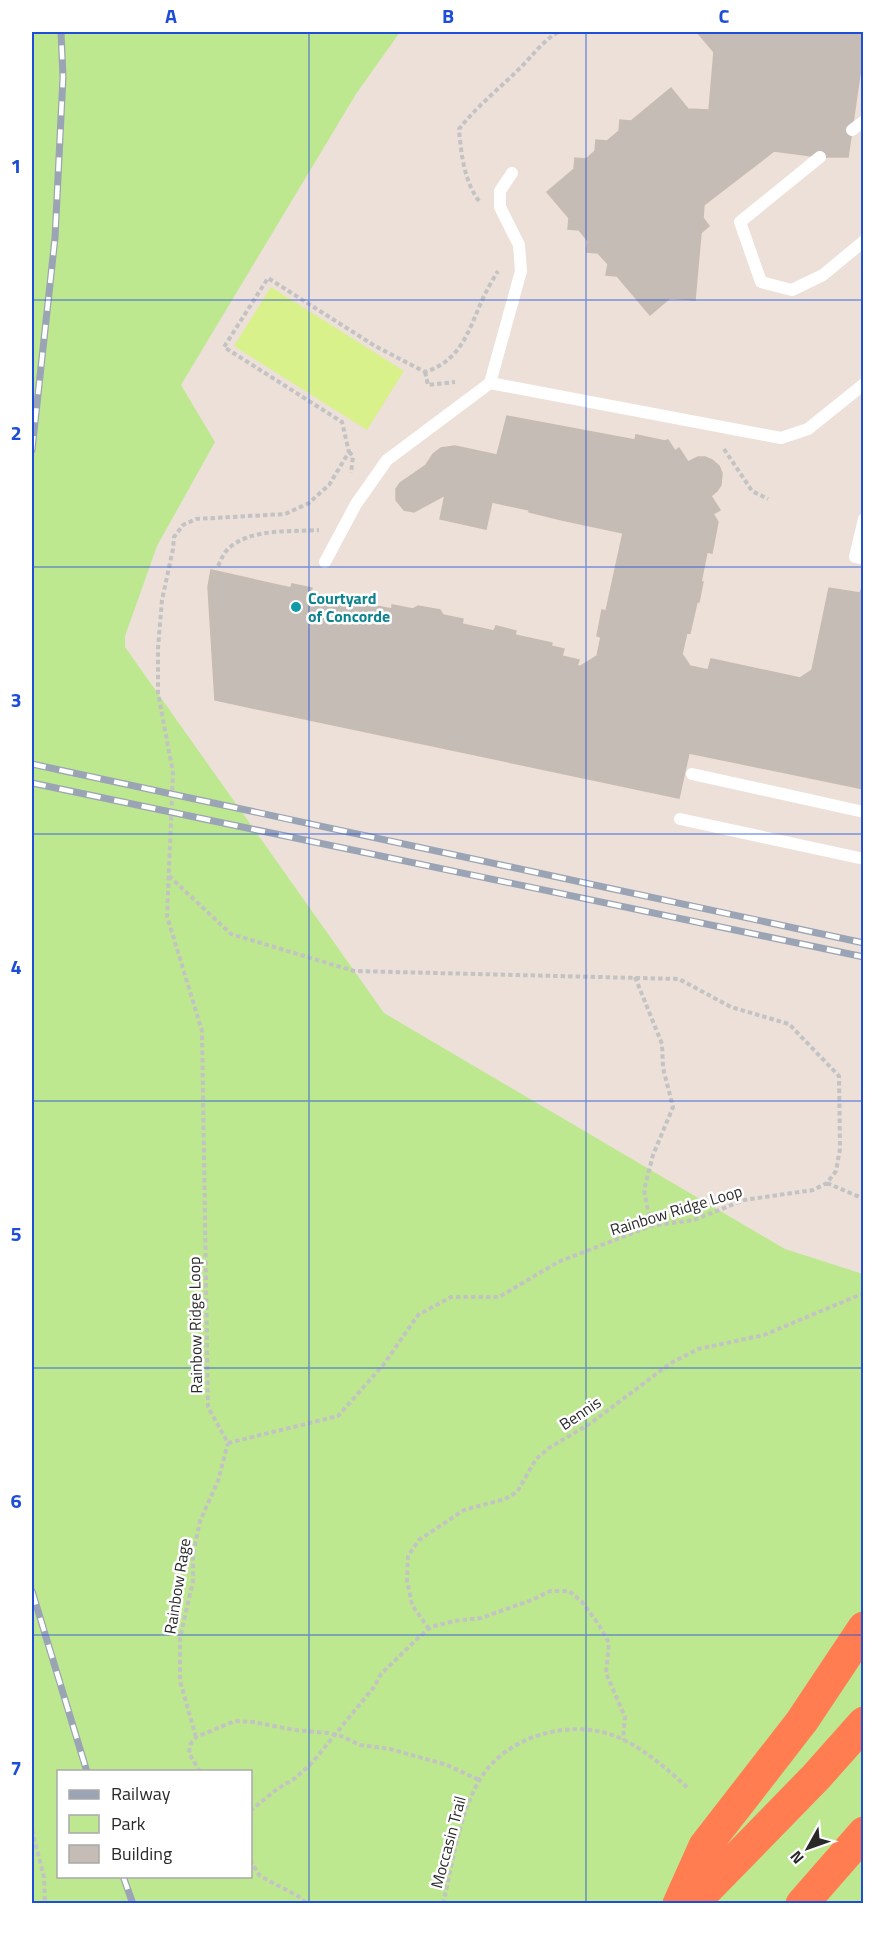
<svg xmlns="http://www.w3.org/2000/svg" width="895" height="1935" font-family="'Titillium Web',sans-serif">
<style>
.green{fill:#bee890;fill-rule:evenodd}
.pitch{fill:#d8f18a}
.building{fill:#c4bcb5;stroke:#c8bcb2;stroke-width:1.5}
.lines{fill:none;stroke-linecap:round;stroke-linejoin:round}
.path{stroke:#c3c3c3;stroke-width:4;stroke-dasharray:4.5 3;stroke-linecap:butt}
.service{stroke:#fff;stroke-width:12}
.motorway{stroke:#ff7d51;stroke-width:33}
.rail-casing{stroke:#9ba4b5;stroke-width:7}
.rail{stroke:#fff;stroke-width:4.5;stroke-dasharray:14;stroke-linecap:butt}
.grid{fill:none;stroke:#1d4ed8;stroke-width:1.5;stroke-opacity:0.55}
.culture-dot{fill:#0f9aa8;stroke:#fff;stroke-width:2}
.labels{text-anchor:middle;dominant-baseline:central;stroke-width:5;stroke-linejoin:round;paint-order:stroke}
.culture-label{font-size:16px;font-weight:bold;fill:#0d838f;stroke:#fff;text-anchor:start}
.street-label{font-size:16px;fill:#292929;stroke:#fff}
.neatline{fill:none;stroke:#1d4ed8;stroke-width:2}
.grid-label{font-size:20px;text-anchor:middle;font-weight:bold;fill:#1d4ed8}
</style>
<rect width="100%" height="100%" fill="#ece0d9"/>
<!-- green -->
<path class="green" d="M 32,32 L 400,32 L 356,94 L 181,385 L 215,442 L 157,546 L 125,636 L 125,647 L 384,1013 L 785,1249 L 863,1274 L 863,1903 L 32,1904 ZM 58,1772 L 250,1772 L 250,1876 L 58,1876 Z"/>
<!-- pitch -->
<path class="pitch" d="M 271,287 L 404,371 L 367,430 L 234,346 Z"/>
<!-- building -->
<path class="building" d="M 697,32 L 864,32 L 864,72 L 860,74 L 848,157 L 820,157 L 774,151 L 704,205 L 703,218 L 709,226 L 701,233 L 695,300 L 670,298 L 650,315 L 617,276 L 606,275 L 608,264 L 598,253 L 587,252 L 588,241 L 579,230 L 568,229 L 569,218 L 547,192 L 574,169 L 575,158 L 586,159 L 595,151 L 596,140 L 607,141 L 619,131 L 620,120 L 631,121 L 671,88 L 688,109 L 709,110 L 714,52 Z
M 507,416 L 635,440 L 636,435 L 665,441 L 668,440 L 675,451 L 679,448 L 688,462 L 698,457 L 705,457 L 712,460 L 719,466 L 722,473 L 721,485 L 717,491 L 711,496 L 720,510 L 713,514 L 718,522 L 712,553 L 707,552 L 701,582 L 703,582 L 699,602 L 697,602 L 690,633 L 687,632 L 682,654 L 690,666 L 708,670 L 711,659 L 800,678 L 812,670 L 829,588 L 860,593 L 864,582 L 864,789 L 689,753 L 679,798 L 215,700 L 208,587 L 211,570 L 291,588 L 292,584 L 312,588 L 311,592 L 341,599 L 342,594 L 362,598 L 360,603 L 392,609 L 392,605 L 413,609 L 418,606 L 440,610 L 443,615 L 463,619 L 462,624 L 494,631 L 496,626 L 516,631 L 515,635 L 552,643 L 551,646 L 564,649 L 562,656 L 579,660 L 577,666 L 581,666 L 597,656 L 601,637 L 597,636 L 602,610 L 606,611 L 623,533 L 562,520 L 529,512 L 529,510 L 492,502 L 486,529 L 440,519 L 445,495 L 414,512 L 404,510 L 396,500 L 396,489 L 400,483 L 426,465 L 433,454 L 441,448 L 455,446 L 497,455 Z"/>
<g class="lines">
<!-- path -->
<path class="path" d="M 479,201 C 464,181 461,153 459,129 C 477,106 500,88 520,68 C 533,55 543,41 558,32
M 425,372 L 428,385 L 455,382
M 724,449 L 752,491 L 768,499
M 349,452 L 353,456 L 351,473
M 218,566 C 221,560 223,554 228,549 C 250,528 290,532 319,530
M 169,876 L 231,934 L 354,971 L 679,979 L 731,1007 L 789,1024 L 839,1076 L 840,1149 L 836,1171 L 827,1183 L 813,1190 L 744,1200 L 694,1220 L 651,1226 L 558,1262 L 499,1297 L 451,1297 L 418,1315 L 384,1364 L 338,1416 L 228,1443 L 208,1407 L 202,1031 L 167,916 L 173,773 L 158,693 L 158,648 L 162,600 L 173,549 L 174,537 L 183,525 L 196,519 L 285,514 L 309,503 L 329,485 L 349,452 L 342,422 L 224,347 L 268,278 L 375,346 L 425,372 C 463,360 469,328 484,296 C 488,288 493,279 498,271
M 635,977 L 662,1044 L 663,1068 L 673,1107 L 653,1155 L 644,1190 L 651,1226
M 827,1183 L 864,1199
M 429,1629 L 412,1605 L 407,1580 L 408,1556 L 419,1540 L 464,1510 L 505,1499 L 517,1492 L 536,1459 L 549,1448 L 591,1423 L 671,1363 L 698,1349 L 764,1335 L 864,1293
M 196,1737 L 180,1681 L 180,1638 L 193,1581 L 193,1555 L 200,1521 L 218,1481 L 228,1443
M 200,1772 L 189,1753 L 190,1745 L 196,1737 L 235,1721 L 253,1722 L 295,1730 L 328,1733 L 341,1736 L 360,1745 L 390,1749 L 447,1765 L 479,1780
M 250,1811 L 277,1789 L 294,1779 L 311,1764 L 374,1687 L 381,1674 L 417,1639 L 431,1627 L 454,1621 L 481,1618 L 532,1600 L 550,1591 L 569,1591 L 582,1602 L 599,1625 L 609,1643 L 606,1673 L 625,1717 L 623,1740
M 32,1830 L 44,1877 L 45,1904
M 250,1860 L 260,1876 L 298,1896 L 308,1904
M 443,1904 C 453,1863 458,1818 479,1781 C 504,1737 568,1718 615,1736 C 643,1747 668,1770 689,1789"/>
<!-- service -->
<path class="service" d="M 852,130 L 864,121
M 820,157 L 740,222 L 761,282 L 792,290 L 823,275 L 864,241
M 490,383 L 781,438 L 808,429 L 864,384
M 864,519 L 855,557 L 864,559
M 325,562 L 356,504 L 387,460 L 490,383 L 521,271 L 519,245 L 500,207 L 500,191 L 512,173
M 692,774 L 864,812
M 680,819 L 864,859"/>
<!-- motorway -->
<path class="motorway" d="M 679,1904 L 705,1846 L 802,1721 L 864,1628
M 692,1904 L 816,1777 L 864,1723
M 802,1904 L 864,1833"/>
<!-- rail casing -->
<g class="rail-casing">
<path id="rail" d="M 32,450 L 55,238 L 63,77 L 61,32
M 32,764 L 864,943
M 32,783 L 864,957
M 32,1591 L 87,1772
M 123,1876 L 133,1904"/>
</g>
<!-- rail -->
<use href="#rail" class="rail"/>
</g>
<!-- grid -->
<path class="grid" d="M 309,32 L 309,1904M 586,32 L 586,1904M 32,300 L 864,300M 32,567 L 864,567M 32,834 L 864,834M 32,1101 L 864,1101M 32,1368 L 864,1368M 32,1635 L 864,1635"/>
<!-- markers -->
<circle class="culture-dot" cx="296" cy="607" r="6"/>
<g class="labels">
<!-- culture labels -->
<g class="culture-label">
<text x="308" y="598">Courtyard<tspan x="308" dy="18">of Concorde</tspan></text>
</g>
<!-- street labels -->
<g class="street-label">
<text transform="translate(676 1210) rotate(-17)">Rainbow Ridge Loop</text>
<text transform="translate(195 1325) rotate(-91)">Rainbow Ridge Loop</text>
<text transform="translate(580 1413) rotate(-34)">Bennis</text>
<text transform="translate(177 1586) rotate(-81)">Rainbow Rage</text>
<text transform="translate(448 1842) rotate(-75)">Moccasin Trail</text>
</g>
</g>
<!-- border -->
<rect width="895" height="1935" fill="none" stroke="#ffffff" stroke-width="66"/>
<!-- legend -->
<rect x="57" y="1770" width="195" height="108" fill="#ffffff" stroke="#a9a9a9" stroke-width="1.5"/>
<rect x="69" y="1790" width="30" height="9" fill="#9ba4b5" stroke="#a9a9a9" stroke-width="1.5"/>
<text x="111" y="1800" font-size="18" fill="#292929">Railway</text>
<rect x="69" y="1815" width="30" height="18" fill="#bee890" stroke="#a9a9a9" stroke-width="1.5"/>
<text x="111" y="1830" font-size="18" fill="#292929">Park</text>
<rect x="69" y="1845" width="30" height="18" fill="#c4bcb5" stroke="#a9a9a9" stroke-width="1.5"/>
<text x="111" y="1860" font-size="18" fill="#292929">Building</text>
<!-- north arrow -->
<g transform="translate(808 1848) rotate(230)" stroke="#ffffff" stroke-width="4.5" paint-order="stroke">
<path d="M0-4.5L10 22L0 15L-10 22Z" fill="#292929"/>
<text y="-9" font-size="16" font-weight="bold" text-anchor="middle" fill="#292929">N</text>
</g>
<rect x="33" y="33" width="829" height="1869" class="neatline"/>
<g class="grid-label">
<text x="171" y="23">A</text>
<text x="448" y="23">B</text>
<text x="724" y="23">C</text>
<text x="16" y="173">1</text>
<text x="16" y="440">2</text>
<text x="16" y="707">3</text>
<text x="16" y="974">4</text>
<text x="16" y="1241">5</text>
<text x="16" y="1508">6</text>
<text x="16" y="1775">7</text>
</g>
</svg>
